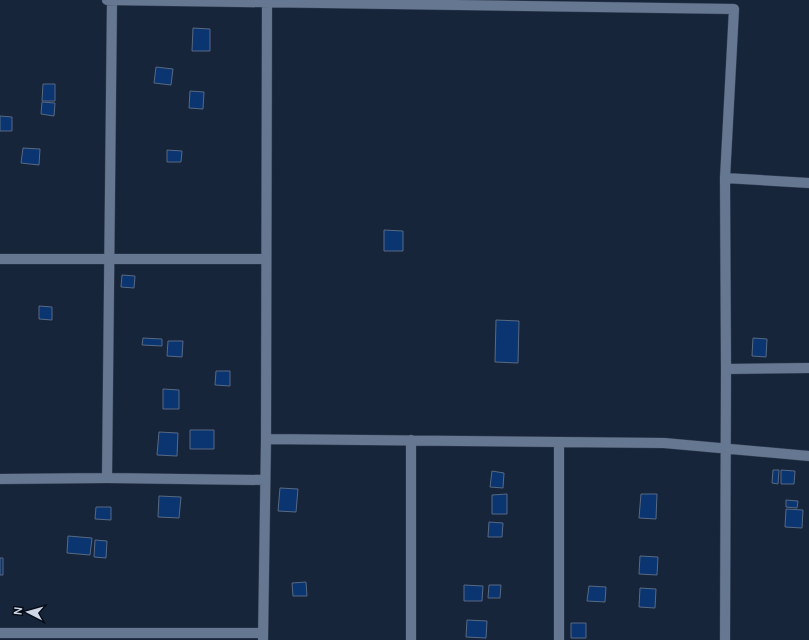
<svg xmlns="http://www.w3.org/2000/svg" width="809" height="640" font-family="Manrope,sans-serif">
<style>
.building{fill:#0b3570;stroke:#586982}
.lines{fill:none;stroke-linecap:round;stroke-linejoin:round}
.minor-casing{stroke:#333e50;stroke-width:11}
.minor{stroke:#657791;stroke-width:10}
</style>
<rect width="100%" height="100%" fill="#17253b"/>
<!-- building -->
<path class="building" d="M 193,28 L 210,29 L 210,51 L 192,51 Z
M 156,67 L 173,69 L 171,85 L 154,83 Z
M 43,84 L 55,84 L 55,101 L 42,101 Z
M 190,91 L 204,92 L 203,109 L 189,108 Z
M 42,102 L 55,103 L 54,116 L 41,114 Z
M 0,116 L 12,117 L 12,131 L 0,131 Z
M 23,148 L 40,149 L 39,165 L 21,163 Z
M 167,150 L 182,151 L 181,162 L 167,162 Z
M 384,230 L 403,231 L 403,251 L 384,251 Z
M 122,275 L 135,276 L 134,288 L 121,287 Z
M 39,306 L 52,307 L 52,320 L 39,319 Z
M 496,320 L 519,321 L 518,363 L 495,362 Z
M 143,338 L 162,339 L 162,346 L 142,345 Z
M 753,338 L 767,339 L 766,357 L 752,356 Z
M 168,341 L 183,341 L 182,357 L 167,356 Z
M 216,371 L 230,371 L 230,386 L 215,385 Z
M 163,389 L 179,390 L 179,409 L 163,409 Z
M 190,430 L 214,430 L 214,449 L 190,449 Z
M 159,432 L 178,433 L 177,456 L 157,455 Z
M 773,470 L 779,470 L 778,484 L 772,483 Z
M 781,470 L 795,471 L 794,484 L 781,484 Z
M 492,471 L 504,473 L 503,488 L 490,487 Z
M 280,488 L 298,489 L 296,512 L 278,511 Z
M 507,494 L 507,514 L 492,514 L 492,495 Z
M 641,494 L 657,494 L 656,519 L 639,518 Z
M 159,496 L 181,497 L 179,518 L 158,517 Z
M 786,500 L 798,501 L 797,508 L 786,507 Z
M 96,507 L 111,507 L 111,520 L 95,519 Z
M 786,509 L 803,510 L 802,528 L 785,527 Z
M 489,522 L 503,523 L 502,537 L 488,537 Z
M 68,536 L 92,538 L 90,555 L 67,553 Z
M 95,540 L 107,541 L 106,558 L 94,557 Z
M 640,556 L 658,557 L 657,575 L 639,574 Z
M 0,558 L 3,558 L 3,575 L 0,575 Z
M 306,582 L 307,596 L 293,596 L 292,583 Z
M 464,585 L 483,586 L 482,601 L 464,601 Z
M 489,585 L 501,585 L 500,598 L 488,598 Z
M 589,586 L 606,587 L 605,602 L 587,601 Z
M 640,588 L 656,589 L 655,608 L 639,607 Z
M 467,620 L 487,621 L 486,638 L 466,637 Z
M 571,623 L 586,623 L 586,638 L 571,638 Z"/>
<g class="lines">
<!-- minor casing -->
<g class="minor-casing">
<path id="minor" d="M 107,0 L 734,9 L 725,178 L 726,369 L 725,640
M 725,178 L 809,183
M 0,259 L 266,259
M 726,369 L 809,368
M 266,439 L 664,443 L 809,456
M 107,478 L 112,0
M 0,479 L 107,478 L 265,480
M 0,633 L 263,633
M 263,640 L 266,439 L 267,0
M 411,640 L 411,440
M 559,640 L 559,442"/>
</g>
<!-- minor -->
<use href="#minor" class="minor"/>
</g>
<!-- north arrow -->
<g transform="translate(28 612) rotate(276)" stroke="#080e18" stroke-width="3" paint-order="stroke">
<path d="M0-3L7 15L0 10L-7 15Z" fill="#cdd7e5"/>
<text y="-6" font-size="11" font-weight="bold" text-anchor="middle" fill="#cdd7e5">N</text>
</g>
</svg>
